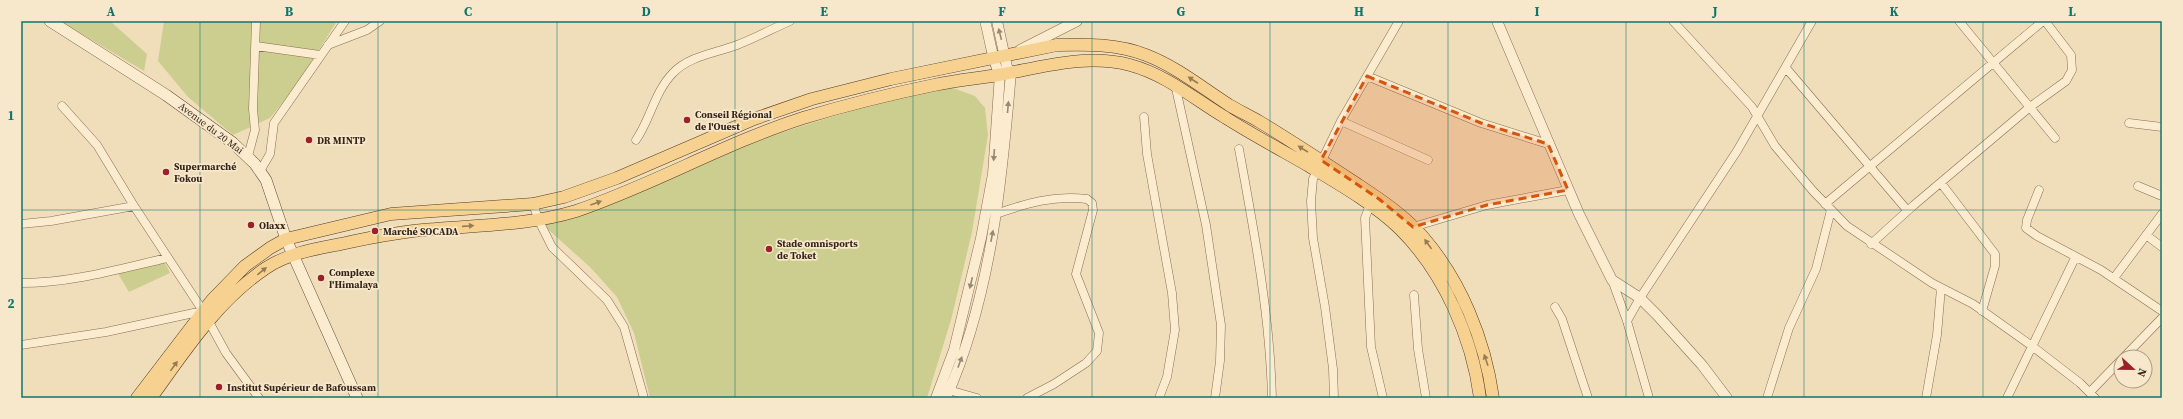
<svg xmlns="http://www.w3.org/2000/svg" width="2183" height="419" font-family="'Source Serif 4',serif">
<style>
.green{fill:#cbce8f}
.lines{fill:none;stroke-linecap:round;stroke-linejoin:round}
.minor-casing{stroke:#886d54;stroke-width:9}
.tertiary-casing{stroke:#886d54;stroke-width:11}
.secondary-casing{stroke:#6a4e38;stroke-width:12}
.primary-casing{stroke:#553b29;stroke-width:13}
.minor{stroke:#fbebcf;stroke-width:8}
.tertiary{stroke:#fbebcf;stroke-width:10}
.secondary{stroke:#fbebcf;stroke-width:11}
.primary{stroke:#f7d18f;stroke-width:12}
.oneway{fill:#988874}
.oneway2{fill:#967c54}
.marked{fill:#d6540d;fill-opacity:0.2;stroke:#d6540d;stroke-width:3;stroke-dasharray:8 5;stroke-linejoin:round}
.grid{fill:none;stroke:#0f766e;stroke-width:1;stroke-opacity:0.55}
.poi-dot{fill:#9b2028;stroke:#f7e8cb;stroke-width:1.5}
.labels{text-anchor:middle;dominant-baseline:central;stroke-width:3.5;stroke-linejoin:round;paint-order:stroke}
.poi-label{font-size:10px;font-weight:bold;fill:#36261a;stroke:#f7e8cb;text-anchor:start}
.street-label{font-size:10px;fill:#36261a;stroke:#f7e8cb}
.neatline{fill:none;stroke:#0f766e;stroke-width:1.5}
.grid-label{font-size:13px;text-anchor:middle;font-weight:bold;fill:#0f766e}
</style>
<rect width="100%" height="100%" fill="#f0debb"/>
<!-- green -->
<path class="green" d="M 60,21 L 110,21 L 147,54 L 144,71 Z
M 164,21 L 337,21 L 296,86 L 270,118 L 233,135 L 188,97 L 158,61 Z
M 953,88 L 975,96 L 985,108 L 988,135 L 972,232 L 951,320 L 927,398 L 650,398 L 634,333 L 617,297 L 590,267 L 542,224 C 675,172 812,112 953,88 Z
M 151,258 C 164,258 165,262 170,273 L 129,292 L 117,272 Z"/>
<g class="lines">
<!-- minor casing -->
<g class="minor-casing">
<path id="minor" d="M 1673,21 L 1752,107 L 1775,146 L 1813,191 L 1847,226 L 1932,283 L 1973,304 L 2032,346 L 2080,383 L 2095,398
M 1959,21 L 2055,138
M 328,45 L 367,30 L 380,21
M 256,46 L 320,55
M 1786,68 L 1907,210
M 1367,76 L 1481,123 L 1548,144
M 1175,84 L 1206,225 L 1221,325 L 1220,361 L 1215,398
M 62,106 L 97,145 L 134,206 L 203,311
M 1144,117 L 1147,154 L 1172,293 L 1175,330 L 1167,377 L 1159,398
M 1341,121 L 1428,160
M 2129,123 L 2162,127
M 636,140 C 650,120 655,91 673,73 C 689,56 716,53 737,45 C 755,38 772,29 790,21
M 1239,149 C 1254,231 1270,314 1272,398
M 248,156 L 255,130 L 253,109 L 256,21
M 260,171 L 270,154 L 274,123 L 345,21
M 1941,183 L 1995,254 L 1995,266 L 1982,311
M 2138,186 L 2162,196
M 2039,190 L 2027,220 L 2026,228 L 2037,236 L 2101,270 L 2162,311
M 533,204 L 539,221 L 552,247 L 607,300 L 624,327 L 644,398
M 1825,204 L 2043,21
M 1370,205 L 1365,218 L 1371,347 L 1383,398
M 996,214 C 1027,203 1054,195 1087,199 L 1092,203 L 1093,210 L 1076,274 L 1099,333 L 1097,351 L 1086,363 L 1054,384 L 1027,398
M 21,224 L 51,221 L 134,206
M 1413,227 L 1487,205 L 1568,190
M 2146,235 L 2162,247
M 1871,244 L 1914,205 L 2030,107 L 2066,81 L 2072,70 L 2071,55 L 2045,21
M 2114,278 L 2162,214
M 1612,280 L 1627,321 L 1649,398
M 21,283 C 71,283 119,269 167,258
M 1414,295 L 1418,349 L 1426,398
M 1555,307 L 1562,319 L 1588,398
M 1627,321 L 1640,298 L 1737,151 L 1812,21
M 21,345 L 106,332 L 203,311 L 226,353 L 259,398
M 2124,357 L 2162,318
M 945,389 L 977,398
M 2090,392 L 2121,360
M 1334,398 L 1333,369 L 1325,307 L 1313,238 L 1311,201 L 1313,179 L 1341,121 L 1399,21
M 1767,398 L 1789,328 L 1816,269 L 1831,210
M 1926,398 L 1937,335 L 1941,288
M 2007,398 L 2075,258"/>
</g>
<!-- tertiary casing -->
<g class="tertiary-casing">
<path id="tertiary" d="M 1497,21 L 1579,214 L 1612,280 L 1640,298 L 1657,315 L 1702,365 L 1727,398
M 1020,50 L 1077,21
M 936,398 L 954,350 L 981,238 L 993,174 L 1000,74 C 993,65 989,34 985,21
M 946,398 C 991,297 1002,181 1011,72 L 1007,67 L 997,21"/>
</g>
<!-- secondary casing -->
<g class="secondary-casing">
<path id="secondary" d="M 50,21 L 166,95 L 233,143 L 255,164 L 266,180 L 286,239 L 357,398"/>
</g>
<!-- primary casing -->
<g class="primary-casing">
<path id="primary" d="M 137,398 L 212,300 L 245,266 L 270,248 L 286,239 L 391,214 L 533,204 L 564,197 L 617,178 L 754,119 L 812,99 L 891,79 L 1057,45 C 1087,44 1118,44 1146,55 C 1177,67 1201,87 1229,105 C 1239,111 1250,116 1260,122 C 1293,142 1325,163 1357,184 C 1381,200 1404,215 1423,237 C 1461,281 1485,340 1493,398
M 151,398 C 185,351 217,301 266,268 C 289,253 315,249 341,244 C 372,237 403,231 435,229 C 482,225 530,225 576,211 C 653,185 725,143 803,118 C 846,105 890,94 934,85 C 957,80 981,78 1004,74 C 1046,66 1087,54 1130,65 C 1167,75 1194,99 1226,118 C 1253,135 1281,150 1309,166 C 1339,184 1374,204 1400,229 C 1444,273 1472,337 1480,398"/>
</g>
<!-- minor -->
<use href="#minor" class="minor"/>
<!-- tertiary -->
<use href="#tertiary" class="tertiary"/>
<!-- secondary -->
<use href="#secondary" class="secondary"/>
<!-- primary -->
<use href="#primary" class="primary"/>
</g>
<!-- one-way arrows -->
<defs><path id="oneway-solid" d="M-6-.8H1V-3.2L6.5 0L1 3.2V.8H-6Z"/></defs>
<g class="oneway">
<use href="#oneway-solid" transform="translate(1000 34) rotate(-104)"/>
<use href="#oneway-solid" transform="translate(1008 107) rotate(-85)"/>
<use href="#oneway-solid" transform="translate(994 155) rotate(94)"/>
<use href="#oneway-solid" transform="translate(992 236) rotate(-79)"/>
<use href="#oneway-solid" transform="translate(971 283) rotate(103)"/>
<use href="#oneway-solid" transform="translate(960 362) rotate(-70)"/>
</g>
<g class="oneway2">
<use href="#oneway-solid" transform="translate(1193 80) rotate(-147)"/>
<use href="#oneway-solid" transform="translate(1303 149) rotate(-148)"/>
<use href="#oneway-solid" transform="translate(596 203) rotate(-20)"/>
<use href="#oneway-solid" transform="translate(468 226) rotate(-4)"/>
<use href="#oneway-solid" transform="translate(1428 244) rotate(-126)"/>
<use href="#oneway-solid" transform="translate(262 271) rotate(-39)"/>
<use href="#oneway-solid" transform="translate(1486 360) rotate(-109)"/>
<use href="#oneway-solid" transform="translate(174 366) rotate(-54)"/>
</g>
<!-- marked area -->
<path class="marked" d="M 1367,76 L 1481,123 L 1548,144 L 1568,190 L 1487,205 L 1413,227 L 1379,199 L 1321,160 Z"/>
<!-- grid -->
<path class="grid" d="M 200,21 L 200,398M 378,21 L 378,398M 557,21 L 557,398M 735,21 L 735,398M 913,21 L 913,398M 1092,21 L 1092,398M 1270,21 L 1270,398M 1448,21 L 1448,398M 1626,21 L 1626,398M 1804,21 L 1804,398M 1983,21 L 1983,398M 21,210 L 2162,210"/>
<!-- markers -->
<g class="poi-dot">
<circle cx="687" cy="120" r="4"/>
<circle cx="309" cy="140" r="4"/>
<circle cx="166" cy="172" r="4"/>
<circle cx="251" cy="225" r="4"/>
<circle cx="375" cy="231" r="4"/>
<circle cx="769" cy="249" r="4"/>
<circle cx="321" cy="278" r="4"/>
<circle cx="219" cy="387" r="4"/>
</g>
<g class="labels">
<!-- poi labels -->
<g class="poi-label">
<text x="695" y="114">Conseil Régional<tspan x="695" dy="12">de l'Ouest</tspan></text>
<text x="317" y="140">DR MINTP</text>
<text x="174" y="166">Supermarché<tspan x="174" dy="12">Fokou</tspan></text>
<text x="259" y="225">Olaxx</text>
<text x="383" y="231">Marché SOCADA</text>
<text x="777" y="243">Stade omnisports<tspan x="777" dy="12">de Toket</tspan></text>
<text x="329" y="272">Complexe<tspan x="329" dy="12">l'Himalaya</tspan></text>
<text x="227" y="387">Institut Supérieur de Bafoussam</text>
</g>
<!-- street labels -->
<g class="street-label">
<text transform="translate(211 128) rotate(37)">Avenue du 20 Mai</text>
</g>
</g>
<!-- border -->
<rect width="2183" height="419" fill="none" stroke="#f7e8cb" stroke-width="44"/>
<!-- north arrow -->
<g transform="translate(2133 369) rotate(112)"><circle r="19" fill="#f7e8cb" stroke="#aa9a84"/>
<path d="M0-3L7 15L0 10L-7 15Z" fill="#9b2028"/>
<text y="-6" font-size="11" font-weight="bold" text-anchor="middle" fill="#36261a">N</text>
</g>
<rect x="22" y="22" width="2139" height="375" class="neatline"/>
<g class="grid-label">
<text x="111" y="16">A</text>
<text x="289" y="16">B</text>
<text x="468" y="16">C</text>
<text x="646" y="16">D</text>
<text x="824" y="16">E</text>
<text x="1002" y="16">F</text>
<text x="1181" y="16">G</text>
<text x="1359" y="16">H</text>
<text x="1537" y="16">I</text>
<text x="1715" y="16">J</text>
<text x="1894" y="16">K</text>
<text x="2072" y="16">L</text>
<text x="11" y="120">1</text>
<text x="11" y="308">2</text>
</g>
</svg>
